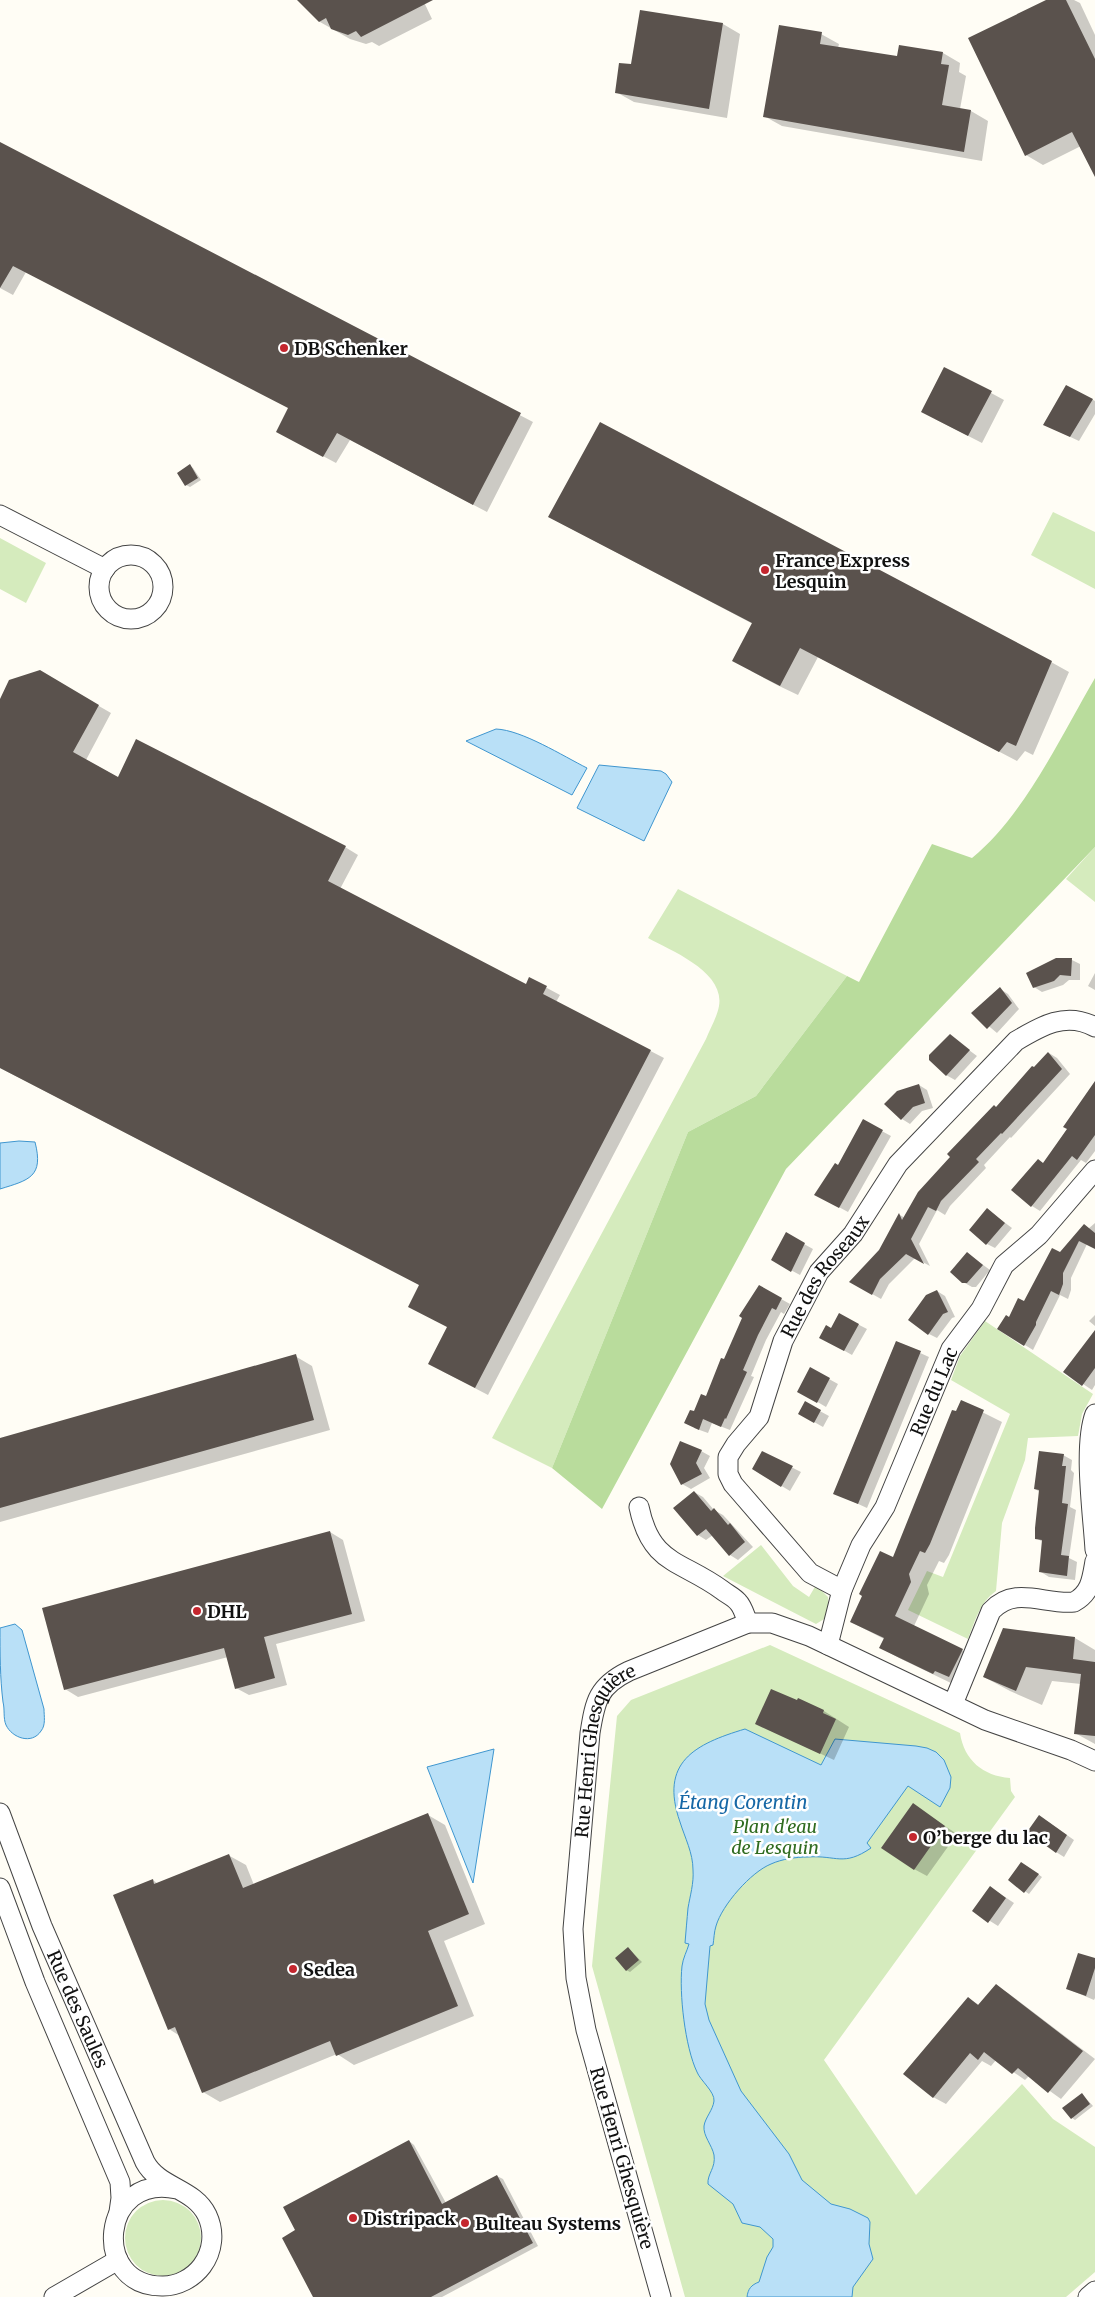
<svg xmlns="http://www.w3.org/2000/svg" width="1095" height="2297" font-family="Merriweather,serif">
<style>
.green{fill:#d5ebbd}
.forest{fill:#b9dc9c}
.water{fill:#b9e0f7;stroke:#3f96cf}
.shadow{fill:#0003}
.building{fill:#5a524d}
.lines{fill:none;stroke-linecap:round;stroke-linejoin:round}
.minor-casing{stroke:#444;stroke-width:21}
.minor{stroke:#fff;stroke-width:19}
.poi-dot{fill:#c4262e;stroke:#fff;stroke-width:2}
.labels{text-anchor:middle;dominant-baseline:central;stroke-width:5;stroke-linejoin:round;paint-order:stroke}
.poi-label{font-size:18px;font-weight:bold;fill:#111;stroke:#fff;text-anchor:start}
.street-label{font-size:18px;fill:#111;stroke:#fff}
.park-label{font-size:18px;font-style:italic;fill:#2f6b1f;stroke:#fff}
.water-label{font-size:19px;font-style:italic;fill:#1768a6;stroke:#fff}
</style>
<rect width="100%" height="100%" fill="#fffdf5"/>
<!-- green -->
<path class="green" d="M 1053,512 L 1095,532 L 1095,589 L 1031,555 Z
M 0,538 L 46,563 L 26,603 L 0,589 Z
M 1095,847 L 1095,902 L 1066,879 Z
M 678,889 L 847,976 L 756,1096 L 688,1132 L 552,1468 L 492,1438 L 706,1039 C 710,1029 717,1017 719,1006 C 725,972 672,951 648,938 Z
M 985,1321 L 1093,1394 L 1082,1414 L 1078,1436 L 1028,1438 L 1025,1460 L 1002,1523 L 996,1591 C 980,1602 975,1621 968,1639 L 908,1610 L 927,1571 L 943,1577 L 1010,1414 L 951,1380 L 960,1356 Z
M 761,1545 L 793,1586 L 809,1597 L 816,1585 L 828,1597 L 829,1616 L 816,1624 L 723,1576 Z
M 770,1645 L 960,1733 C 964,1760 983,1776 1010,1778 L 1011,1791 L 1015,1797 L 824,2060 L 916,2195 L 1022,2084 L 1053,2119 L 1095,2147 L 1095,2272 L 1066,2297 L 685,2297 L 592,1966 L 617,1716 L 631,1700 Z
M125 2238a38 38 0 1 1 76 0a38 38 0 1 1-76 0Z"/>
<!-- forest -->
<path class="forest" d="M 1095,678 L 1095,847 L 786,1169 L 602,1509 L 552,1468 L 688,1132 L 756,1096 L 847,976 L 859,982 L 932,844 L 972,858 C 1024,816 1061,736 1095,678 Z"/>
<!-- water -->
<path class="water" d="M 496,729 C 522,730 563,756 587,768 L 572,795 L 466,741 Z
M 599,765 L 661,771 L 666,774 L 672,782 L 644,841 L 577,808 Z
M 19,1141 L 35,1142 C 44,1177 29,1180 0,1189 L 0,1143 Z
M 15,1624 L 22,1630 L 44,1709 C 44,1716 46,1725 41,1731 C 32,1745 12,1738 6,1725 C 3,1718 5,1710 3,1702 C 0,1678 0,1653 0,1628 Z
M 745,1729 L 821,1765 L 835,1739 L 916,1746 L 927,1748 L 936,1752 L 944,1760 L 951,1777 L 950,1788 L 940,1807 L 908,1786 L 867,1843 L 871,1848 C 843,1867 837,1855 808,1857 C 796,1857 782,1859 771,1864 C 751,1872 722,1905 716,1926 C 714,1932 714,1939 713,1945 L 710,1946 L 705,2004 L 709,2020 L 741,2091 L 789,2154 L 802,2180 L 831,2204 L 850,2209 L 868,2218 L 870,2222 L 869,2244 L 873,2259 L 853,2287 L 852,2297 L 747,2297 C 748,2289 751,2285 759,2282 L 767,2257 L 773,2247 L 773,2239 L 760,2227 L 742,2223 L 733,2204 L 708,2184 C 707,2174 716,2168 714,2155 C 712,2145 703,2136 704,2126 C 705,2118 713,2110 714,2101 C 715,2092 700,2080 697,2072 C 685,2047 679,1993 682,1966 C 683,1958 687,1951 689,1944 L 685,1943 C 686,1931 687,1919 688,1908 C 690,1896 694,1883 693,1870 C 693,1853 685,1838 680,1822 C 659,1762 695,1744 745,1729 Z
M 494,1749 L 473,1883 L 427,1767 Z"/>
<!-- shadow -->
<path class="shadow" d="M 299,0 L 423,0 L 432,19 L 379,46 L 372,42 L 366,44 L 350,39 L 320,22 Z
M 1048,0 L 1074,0 L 1080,3 L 1095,35 L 1095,164 L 1081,146 L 1043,165 L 1026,155 Z
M 641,11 L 723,24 L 740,34 L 727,118 L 634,102 L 616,92 L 632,65 Z
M 821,34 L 839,44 L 838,48 L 898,58 L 943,53 L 960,63 L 959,72 L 966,76 L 960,109 L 971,111 L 988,121 L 982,161 L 782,126 L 764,116 Z
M 0,144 L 533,422 L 487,512 L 350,440 L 336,463 L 291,439 L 290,408 L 26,272 L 13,295 L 0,288 Z
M 945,368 L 1004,400 L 982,443 L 935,419 Z
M 1067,386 L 1095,401 L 1095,414 L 1079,441 L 1045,425 Z
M 190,466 L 193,468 L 201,480 L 190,487 L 186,485 Z
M 549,517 L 1051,662 L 1069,672 L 1033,755 L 1025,751 L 1017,761 L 818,657 L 798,695 L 777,685 L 751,671 L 753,624 Z
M 40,672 L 111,713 L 86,760 L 119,778 L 345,847 L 358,855 L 340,889 L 526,986 L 530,979 L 547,988 L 560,995 L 556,1002 L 664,1058 L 488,1395 L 442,1371 L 448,1327 L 421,1285 L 0,1068 L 0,702 Z
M 1072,960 L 1080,964 L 1080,980 L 1069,980 L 1063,985 L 1042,992 L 1034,987 Z
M 1095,973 L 1095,990 L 1088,986 Z
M 1000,989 L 1008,994 L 1019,1009 L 997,1033 L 973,1013 Z
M 950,1036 L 977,1056 L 955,1080 L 946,1075 Z
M 1049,1053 L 1057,1058 L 1070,1074 L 1011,1138 L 1010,1137 L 984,1165 L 986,1168 L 950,1206 L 945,1215 L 937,1210 L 919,1244 L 930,1266 L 915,1258 L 889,1284 L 881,1299 L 851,1282 L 880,1251 L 900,1215 L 905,1218 L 996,1108 Z
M 919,1085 L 927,1090 L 933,1108 L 922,1111 L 910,1124 L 902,1119 Z
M 1095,1087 L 1095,1151 L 1086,1163 L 1081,1160 L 1040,1211 L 1032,1206 L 1044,1164 Z
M 863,1121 L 891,1136 L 848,1212 L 824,1199 L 838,1166 Z
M 988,1210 L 1012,1228 L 995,1248 L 987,1244 Z
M 1095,1223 L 1095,1248 L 1087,1244 L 1071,1278 L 1071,1290 L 1068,1299 L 1060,1295 L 1033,1350 L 999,1329 L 1024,1303 L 1060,1253 Z
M 786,1234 L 813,1249 L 800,1275 L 772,1260 Z
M 967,1253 L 990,1270 L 976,1287 L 972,1287 L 963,1282 Z
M 760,1287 L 790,1304 L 784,1314 L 781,1312 L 766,1340 L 751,1376 L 754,1377 L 730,1430 L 712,1423 L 708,1433 L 694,1428 L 694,1413 L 706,1397 Z
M 937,1291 L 945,1296 L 955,1317 L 952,1318 L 937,1338 L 929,1334 Z
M 840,1315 L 867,1329 L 852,1355 L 820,1337 L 831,1329 Z
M 1095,1315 L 1095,1326 L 1089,1321 Z
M 1095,1332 L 1095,1385 L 1092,1390 L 1065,1372 Z
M 896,1342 L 929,1357 L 867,1508 L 834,1493 Z
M 295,1356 L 312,1366 L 330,1430 L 0,1522 L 0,1439 Z
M 811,1369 L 838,1384 L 826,1407 L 799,1391 Z
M 962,1402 L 1002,1422 L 949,1555 L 944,1563 L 939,1561 L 927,1585 L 929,1594 L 914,1626 L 981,1660 L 969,1687 L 953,1684 L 899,1658 L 881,1648 L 884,1639 L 851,1622 L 894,1559 Z
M 805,1403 L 829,1416 L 823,1427 L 800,1414 Z
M 701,1451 L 710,1456 L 704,1468 L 710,1478 L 691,1489 L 682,1484 Z
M 763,1453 L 801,1472 L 790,1491 L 753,1469 Z
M 1063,1455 L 1072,1460 L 1071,1470 L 1074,1473 L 1070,1507 L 1076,1510 L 1069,1558 L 1077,1562 L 1075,1580 L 1049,1577 L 1041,1572 L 1043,1542 L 1036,1538 L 1040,1492 L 1035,1489 Z
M 694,1492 L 703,1497 L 714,1510 L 723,1515 L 753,1547 L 738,1560 L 730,1555 L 713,1535 L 706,1540 L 698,1535 Z
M 330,1532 L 343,1540 L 365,1621 L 276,1644 L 287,1685 L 249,1695 L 236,1688 L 228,1657 L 78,1697 L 65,1689 Z
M 1075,1638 L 1095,1650 L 1095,1744 L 1075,1733 L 1081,1684 L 1052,1681 L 1042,1705 L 1010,1691 L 984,1677 Z
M 799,1700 L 824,1711 L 849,1727 L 834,1760 L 757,1724 Z
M 913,1805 L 957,1834 L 927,1876 L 914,1869 Z
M 428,1815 L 445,1825 L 485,1924 L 444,1941 L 474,2016 L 354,2065 L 337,2054 L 220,2102 L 203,2092 L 180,2036 L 169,2029 L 153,1880 L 158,1884 L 228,1855 L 246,1865 L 254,1885 Z
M 1047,1821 L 1074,1840 L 1064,1857 L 1056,1852 Z
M 1025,1865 L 1042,1877 L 1029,1894 L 1009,1880 Z
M 990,1887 L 1014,1903 L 998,1926 L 974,1911 Z
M 628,1948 L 642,1962 L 630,1972 L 626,1970 Z
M 1095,1960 L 1095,1998 L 1094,2000 L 1068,1989 Z
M 996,1986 L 1008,1993 L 1095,2059 L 1061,2099 L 1029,2076 L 1025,2080 L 996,2060 L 991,2066 L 982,2061 L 946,2104 L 933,2097 L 968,1998 L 979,2005 Z
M 1082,2094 L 1093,2106 L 1075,2120 L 1072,2118 Z
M 409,2141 L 414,2145 L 446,2203 L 497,2176 L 503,2179 L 538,2246 L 442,2297 L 315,2297 L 297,2231 Z"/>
<!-- building -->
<path class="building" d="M 297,0 L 433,0 L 361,37 L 356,31 L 348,35 L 331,29 L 326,18 L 319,22 Z
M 1046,0 L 1066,0 L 1095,59 L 1095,177 L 1072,132 L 1025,156 L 968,38 Z
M 640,10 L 723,23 L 709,109 L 615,93 L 619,63 L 631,64 Z
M 779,25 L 822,32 L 820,44 L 897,56 L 899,45 L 943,52 L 941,64 L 949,65 L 942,105 L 971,110 L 964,152 L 763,117 Z
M 0,142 L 521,413 L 473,505 L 337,433 L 323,457 L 276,432 L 288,408 L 13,266 L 0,288 Z
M 944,367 L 992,391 L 968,436 L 921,412 Z
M 1066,385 L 1093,399 L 1070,437 L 1043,425 Z
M 600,422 L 1052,661 L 1016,746 L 1007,742 L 999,752 L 800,648 L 780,686 L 732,661 L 752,623 L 548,517 Z
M 190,464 L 198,478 L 185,486 L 177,473 Z
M 40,670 L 99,705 L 73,752 L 118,777 L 136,739 L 346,846 L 328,881 L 526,984 L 529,977 L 547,986 L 543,994 L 651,1050 L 475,1388 L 428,1364 L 447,1327 L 408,1307 L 419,1285 L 0,1068 L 0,699 L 9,680 Z
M 1056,958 L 1072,958 L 1071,976 L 1060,975 L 1054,981 L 1033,988 L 1026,973 Z
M 1000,987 L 1012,1003 L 987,1029 L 971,1013 Z
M 950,1034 L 970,1050 L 946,1076 L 929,1060 L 929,1055 Z
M 1048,1052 L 1062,1069 L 1002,1134 L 1001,1133 L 976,1159 L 979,1162 L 941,1201 L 936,1211 L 928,1207 L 911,1239 L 924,1264 L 906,1254 L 880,1279 L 872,1295 L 849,1282 L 879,1250 L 899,1213 L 902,1220 L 918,1192 L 950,1157 L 947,1154 L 994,1105 L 996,1107 L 1032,1066 L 1034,1067 Z
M 1095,1081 L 1095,1135 L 1077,1160 L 1072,1156 L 1031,1207 L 1011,1190 L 1038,1159 L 1043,1163 L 1067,1129 L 1063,1127 Z
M 919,1084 L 925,1103 L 913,1107 L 901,1120 L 884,1104 L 897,1091 Z
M 863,1119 L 883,1130 L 839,1208 L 814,1195 L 835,1163 L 838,1165 Z
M 987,1208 L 1005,1223 L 986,1245 L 969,1230 Z
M 1084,1224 L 1095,1233 L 1095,1249 L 1079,1241 L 1063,1273 L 1063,1284 L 1059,1295 L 1051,1291 L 1036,1322 L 1036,1325 L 1024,1346 L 997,1329 L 1006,1315 L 1009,1317 L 1018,1298 L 1024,1301 L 1052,1248 L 1060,1252 Z
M 786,1232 L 805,1243 L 791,1272 L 771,1260 Z
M 967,1252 L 983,1265 L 967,1283 L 962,1283 L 950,1272 Z
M 759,1285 L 782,1298 L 776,1310 L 772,1308 L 758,1335 L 743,1370 L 747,1372 L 726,1419 L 725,1418 L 721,1427 L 703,1419 L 699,1430 L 684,1423 L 690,1410 L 694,1411 L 701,1394 L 706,1396 L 721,1358 L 724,1359 L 742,1318 L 739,1316 Z
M 937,1290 L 948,1312 L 943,1314 L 928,1335 L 908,1320 L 926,1295 Z
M 839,1313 L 859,1324 L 844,1351 L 819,1338 L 826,1325 L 831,1328 Z
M 1095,1330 L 1095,1368 L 1082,1386 L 1063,1372 Z
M 896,1341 L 921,1351 L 858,1504 L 833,1494 Z
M 296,1354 L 314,1420 L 0,1508 L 0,1438 Z
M 810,1367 L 830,1378 L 817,1403 L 797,1392 Z
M 961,1400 L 984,1410 L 930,1544 L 925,1553 L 920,1551 L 909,1574 L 911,1582 L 895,1616 L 963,1649 L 949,1677 L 935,1671 L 933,1674 L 879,1648 L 884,1638 L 850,1622 L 862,1596 L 859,1594 L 880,1551 L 893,1557 L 952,1410 L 956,1411 Z
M 805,1401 L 821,1410 L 814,1423 L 798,1414 Z
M 680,1441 L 702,1450 L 696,1463 L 702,1474 L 681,1485 L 670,1464 Z
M 762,1451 L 793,1466 L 781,1487 L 752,1469 Z
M 1039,1451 L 1064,1454 L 1062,1466 L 1066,1466 L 1062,1503 L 1068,1504 L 1061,1555 L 1069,1556 L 1067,1576 L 1039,1572 L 1042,1540 L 1035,1539 L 1035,1528 L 1039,1490 L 1034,1489 Z
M 694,1491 L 711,1511 L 714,1508 L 728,1525 L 730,1523 L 745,1542 L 729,1556 L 706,1529 L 697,1536 L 673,1508 Z
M 330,1531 L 352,1614 L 264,1637 L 275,1678 L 235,1689 L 224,1648 L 64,1690 L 42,1608 Z
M 1003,1628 L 1075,1637 L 1073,1659 L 1095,1662 L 1095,1736 L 1074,1734 L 1081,1674 L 1026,1667 L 1016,1691 L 983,1677 Z
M 771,1689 L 797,1700 L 798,1698 L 824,1710 L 823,1713 L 836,1719 L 820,1754 L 755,1724 Z
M 913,1803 L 945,1826 L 914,1870 L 881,1848 Z
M 428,1813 L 469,1914 L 428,1931 L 458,2006 L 336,2056 L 330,2041 L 202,2093 L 175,2027 L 168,2030 L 113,1895 L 153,1879 L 154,1884 L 229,1854 L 243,1888 Z
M 1039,1815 L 1067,1835 L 1056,1853 L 1027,1832 Z
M 1021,1862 L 1039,1874 L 1024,1893 L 1008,1880 Z
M 990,1886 L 1006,1898 L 988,1923 L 972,1911 Z
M 628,1947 L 639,1960 L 626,1971 L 615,1958 Z
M 1078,1953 L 1095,1958 L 1095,1968 L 1086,1996 L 1066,1989 Z
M 996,1984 L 1083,2051 L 1048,2093 L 1018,2068 L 1012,2074 L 984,2052 L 978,2060 L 970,2053 L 933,2098 L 903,2074 L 968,1997 L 978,2005 Z
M 1082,2093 L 1090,2104 L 1071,2119 L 1062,2108 Z
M 409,2140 L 442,2204 L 497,2175 L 533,2243 L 431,2297 L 313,2297 L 282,2238 L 295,2230 L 283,2207 Z"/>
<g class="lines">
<!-- minor casing -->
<g class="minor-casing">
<g id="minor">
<path d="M 0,515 L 105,569"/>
<circle cx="131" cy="587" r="32"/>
<path d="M 1095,1414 C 1083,1446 1093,1515 1095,1550"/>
<path d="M 639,1507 C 651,1565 681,1560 722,1590 C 727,1594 734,1597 738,1602 C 743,1607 745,1616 748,1623"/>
<path id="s1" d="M 842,1590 L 810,1573 L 733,1484 L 728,1474 L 728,1457 L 736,1444 L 759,1417 L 783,1341 L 819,1272 L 853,1234 L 898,1164 L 1016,1041 C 1041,1026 1066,1011 1095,1027"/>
<path id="s2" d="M 828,1645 L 842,1590 L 861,1545 L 885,1507 L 951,1349 L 981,1309 L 1004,1265 L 1039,1235 L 1095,1170"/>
<path d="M 953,1704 L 991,1611 C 1015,1585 1044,1605 1074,1602 C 1091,1593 1092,1578 1095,1561"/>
<path id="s3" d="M 0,1813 L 42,1926 L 145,2162 C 159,2188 194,2188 207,2215 C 215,2232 213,2251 202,2266 C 193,2278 178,2286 163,2286 C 90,2287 100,2172 177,2189"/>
<path d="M 0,1888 L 35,1982 L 120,2182 L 121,2198 L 119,2212"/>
<path d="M 54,2297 L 118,2260"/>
<path id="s4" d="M 661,2297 L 586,2030 L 576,1978 L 573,1929 L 590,1733 C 595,1701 598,1686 629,1671 L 748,1623 L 772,1623 L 809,1636 L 985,1720 L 1071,1750 L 1095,1761"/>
<path d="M 1088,2297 L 1095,2291"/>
</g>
</g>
<!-- minor -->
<use href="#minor" class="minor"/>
</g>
<!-- markers -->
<g class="poi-dot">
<circle cx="284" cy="348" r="5"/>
<circle cx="765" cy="570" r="5"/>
<circle cx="197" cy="1611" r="5"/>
<circle cx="913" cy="1837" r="5"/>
<circle cx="293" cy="1969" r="5"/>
<circle cx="353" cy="2218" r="5"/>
<circle cx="465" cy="2223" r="5"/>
</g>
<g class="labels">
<!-- poi labels -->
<g class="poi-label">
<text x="294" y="348">DB Schenker</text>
<text x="775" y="560">France Express<tspan x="775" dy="21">Lesquin</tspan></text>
<text x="207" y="1611">DHL</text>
<text x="923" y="1837">O’berge du lac</text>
<text x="303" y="1969">Sedea</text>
<text x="363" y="2218">Distripack</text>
<text x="475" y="2223">Bulteau Systems</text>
</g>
<!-- street labels -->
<g class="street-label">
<text stroke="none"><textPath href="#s1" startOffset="390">Rue des Roseaux</textPath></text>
<text stroke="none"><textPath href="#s2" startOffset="276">Rue du Lac</textPath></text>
<text stroke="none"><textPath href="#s4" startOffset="565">Rue Henri Ghesquière</textPath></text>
<text stroke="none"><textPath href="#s3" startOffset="211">Rue des Saules</textPath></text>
<text transform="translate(622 2158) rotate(74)">Rue Henri Ghesquière</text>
</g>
<!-- park labels -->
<g class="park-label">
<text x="775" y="1826">Plan d'eau<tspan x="775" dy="21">de Lesquin</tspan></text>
</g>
<!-- water labels -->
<g class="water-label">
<text x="743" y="1802">Étang Corentin</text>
</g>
</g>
</svg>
